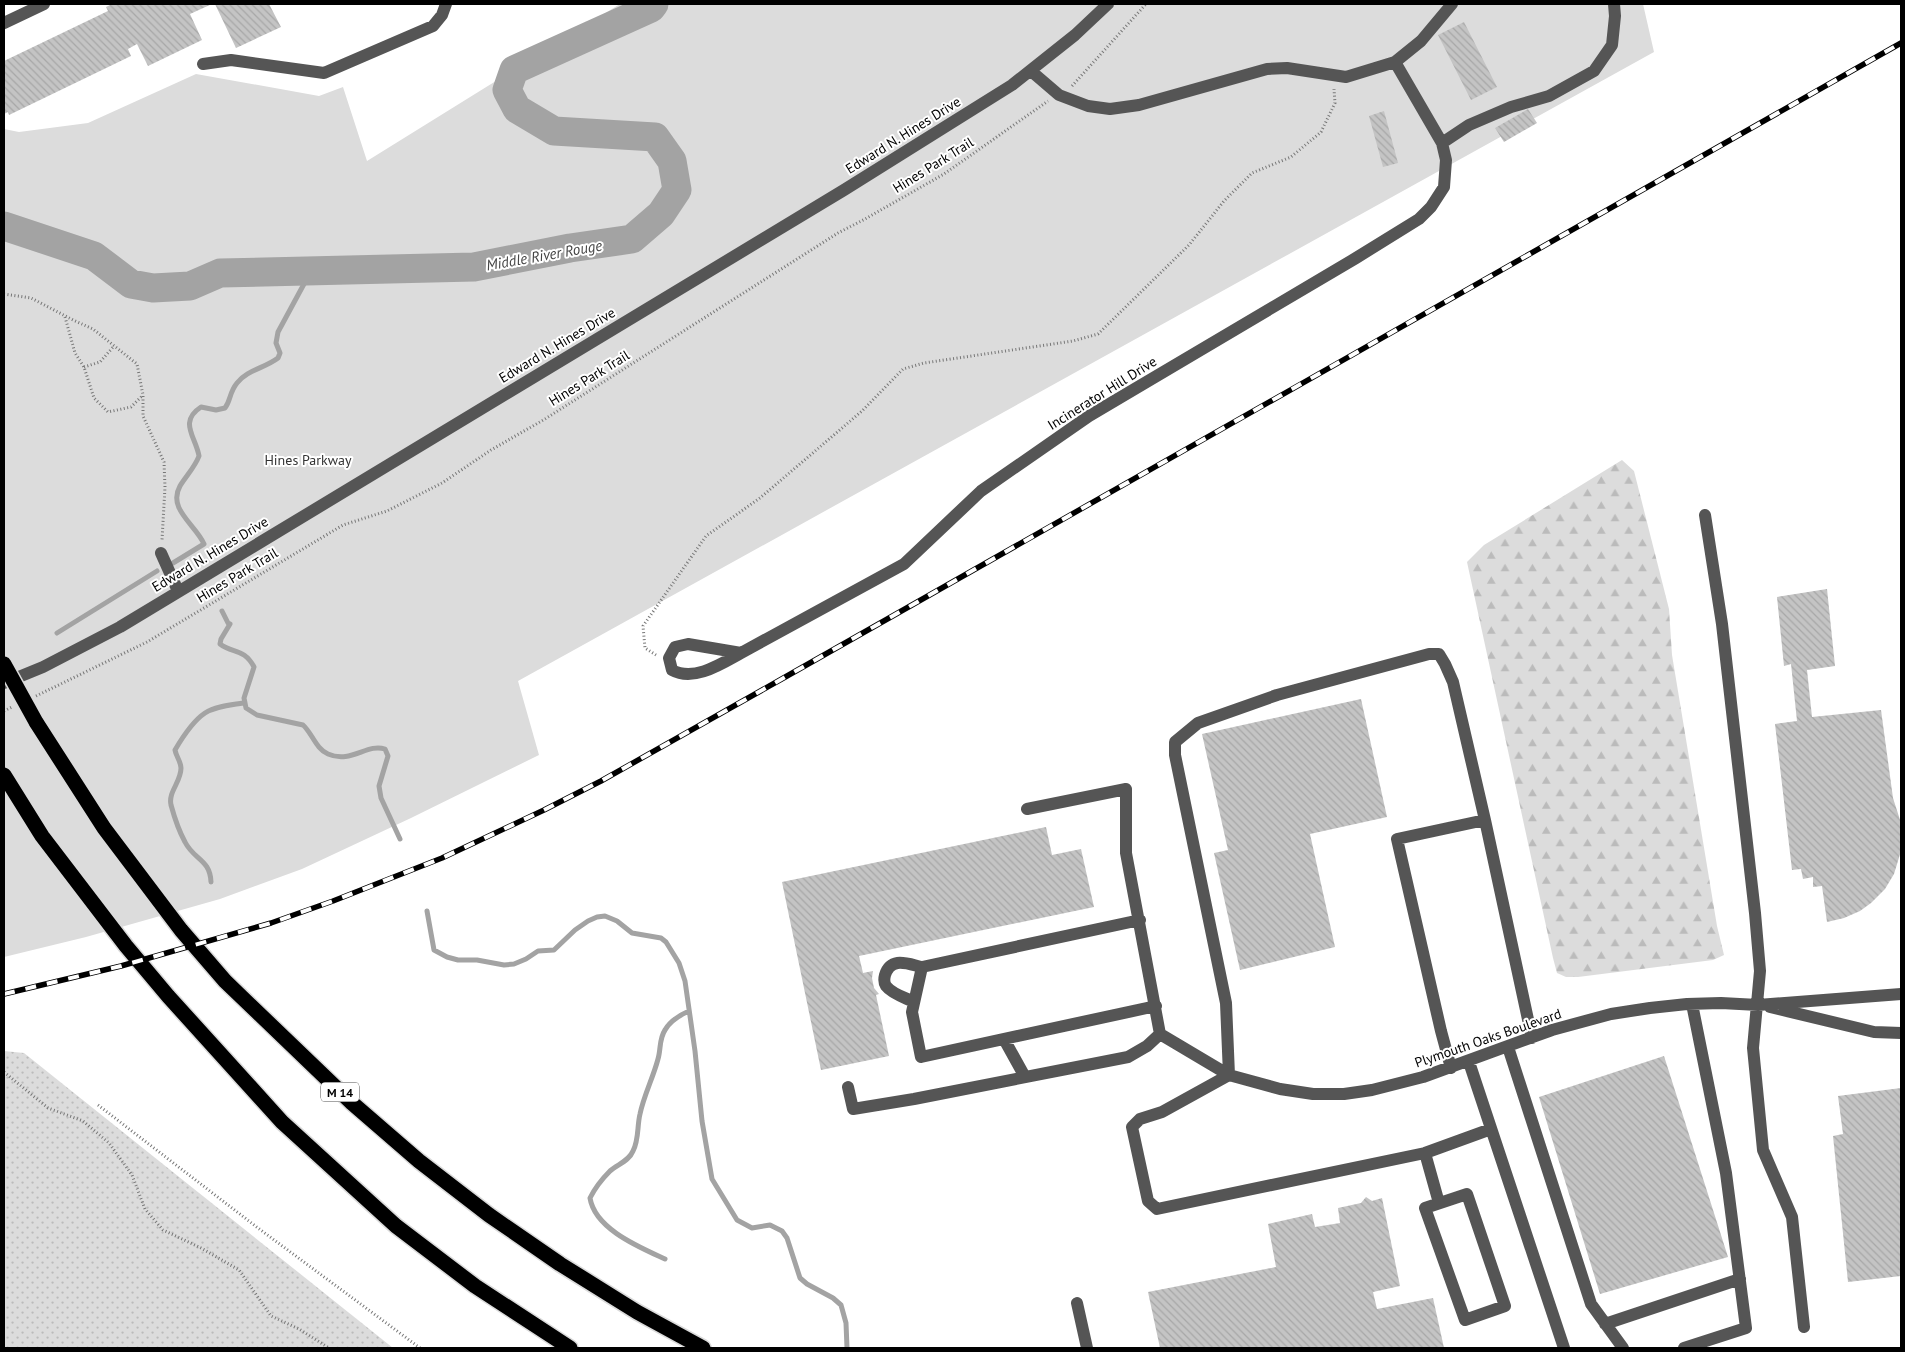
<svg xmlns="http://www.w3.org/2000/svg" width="1905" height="1352" font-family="'PT Sans',sans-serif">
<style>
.grass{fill:url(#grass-dots)}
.forest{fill:url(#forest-firs)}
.green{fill:#dcdcdc}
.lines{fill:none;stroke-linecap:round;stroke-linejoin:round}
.stream{stroke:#a3a3a3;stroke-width:5}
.river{stroke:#a3a3a3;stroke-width:29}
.building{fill:url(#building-back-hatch)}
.highway-casing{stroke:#dbdbdb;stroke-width:18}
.path{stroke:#777;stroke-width:3;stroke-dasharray:1 2.5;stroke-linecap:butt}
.minor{stroke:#555;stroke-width:12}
.highway{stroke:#000;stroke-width:15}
.rail-casing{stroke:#000;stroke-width:5.5}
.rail{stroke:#fff;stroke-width:4;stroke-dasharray:11;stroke-linecap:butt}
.highway-bridge-casing{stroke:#dbdbdb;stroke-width:18;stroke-linecap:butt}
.highway-bridge{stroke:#000;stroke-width:15}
.labels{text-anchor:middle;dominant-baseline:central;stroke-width:4;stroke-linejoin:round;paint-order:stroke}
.shield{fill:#fff;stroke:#4c4c4c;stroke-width:1}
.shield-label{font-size:12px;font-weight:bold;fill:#000}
.street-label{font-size:14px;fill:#000;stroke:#fff}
.park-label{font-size:14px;fill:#333;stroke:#fff}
.water-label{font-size:15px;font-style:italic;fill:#444;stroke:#fff}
</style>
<defs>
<pattern id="grass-dots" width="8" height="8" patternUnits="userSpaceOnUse" patternTransform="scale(1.25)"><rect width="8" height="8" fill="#dcdcdc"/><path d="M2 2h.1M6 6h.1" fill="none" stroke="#bbb" stroke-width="1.8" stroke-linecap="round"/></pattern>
<pattern id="forest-firs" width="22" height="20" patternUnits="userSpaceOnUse" patternTransform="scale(1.25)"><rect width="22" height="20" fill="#dcdcdc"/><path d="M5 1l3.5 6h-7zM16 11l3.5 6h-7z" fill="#bbb"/></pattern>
<pattern id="building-back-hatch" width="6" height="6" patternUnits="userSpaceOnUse" patternTransform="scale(1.25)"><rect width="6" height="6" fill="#c4c4c4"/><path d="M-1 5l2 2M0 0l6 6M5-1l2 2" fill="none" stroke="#a7a7a7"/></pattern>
</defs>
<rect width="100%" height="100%" fill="#fff"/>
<!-- grass -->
<path class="grass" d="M 4,1051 L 24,1053 L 393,1348 L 4,1348 Z"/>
<!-- forest -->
<path class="forest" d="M 1622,460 L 1634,471 L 1669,609 L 1672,655 L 1717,926 L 1724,955 L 1713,960 L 1578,977 L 1566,977 L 1557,973 L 1553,958 L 1467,562 L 1484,545 Z"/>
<!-- green -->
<path class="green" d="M 620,4 L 1643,4 L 1654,52 L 518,681 L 539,755 L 411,818 L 302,869 L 220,899 L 86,937 L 4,957 L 4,129 L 19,132 L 88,123 L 196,74 L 319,96 L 343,87 L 367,161 Z"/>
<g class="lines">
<!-- stream -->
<path class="stream" d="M 173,563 L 204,544 C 196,525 167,509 180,486 C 186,476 195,467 199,456 C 196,437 178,422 201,407 L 216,410 L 225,408 C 231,400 229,393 237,383 C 247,370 265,368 278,358 L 280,353 L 276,343 L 278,332 L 311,271
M 222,611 L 228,623 L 230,624 L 221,639 L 220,644 C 233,654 244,648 254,667 L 244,698 L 246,708 L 257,715 L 303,725 C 312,733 316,749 328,754 C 351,764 367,743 385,749 L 388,756 L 379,786 L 381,798 L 400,839
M 57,633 L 157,571
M 211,882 C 210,859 194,860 185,842 C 179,831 174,816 171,805 C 168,792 181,782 181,768 C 181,762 176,756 175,750 C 182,738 193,721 205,713 C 216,706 231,705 243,703
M 427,911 L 434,950 L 447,957 L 458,960 L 477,960 L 504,965 L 514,964 L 526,959 L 538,951 L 554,950 L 575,930 L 588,921 L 597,917 L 605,916 L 617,921 L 632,933 L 661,938 L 666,942 L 679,963 L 685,981 L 695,1051 L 702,1121 L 712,1179 L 737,1220 L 752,1228 L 770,1225 L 782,1231 L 787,1238 L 800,1278 L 807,1284 L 833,1298 L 841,1305 L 846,1323 L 847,1348
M 665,1259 C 639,1247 595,1229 590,1198 C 595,1188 602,1179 610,1171 C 618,1164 629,1161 633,1151 C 639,1140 637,1126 640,1114 C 644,1095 653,1078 658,1059 C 661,1049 659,1039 665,1030 C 670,1021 680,1015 689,1011"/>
<!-- river -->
<path class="river" d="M 4,226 L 94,256 L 131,284 L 153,288 L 190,286 L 220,273 L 474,267 L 570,248 L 632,239 L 661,214 L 677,190 L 672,161 L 655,137 L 554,131 L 517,109 L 507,90 L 514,70 L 651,8 L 654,4"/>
</g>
<!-- building -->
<path class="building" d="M 109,4 L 212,4 L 190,14 L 202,40 L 148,66 L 137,44 L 128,49 L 131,56 L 9,115 L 8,112 L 4,114 L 4,61 L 108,11 L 106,7 L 110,5 Z
M 215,4 L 269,4 L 281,27 L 236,48 Z
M 1464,22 L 1497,87 L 1471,100 L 1438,35 Z
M 1528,109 L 1537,123 L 1504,142 L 1495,128 Z
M 1384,111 L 1398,163 L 1383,167 L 1369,116 Z
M 1827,589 L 1835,666 L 1807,670 L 1812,717 L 1881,710 L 1893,798 L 1901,823 L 1901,851 L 1894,874 L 1885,889 L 1871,903 L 1860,911 L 1844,918 L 1827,922 L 1822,886 L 1813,887 L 1813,877 L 1803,879 L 1801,869 L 1792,870 L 1775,724 L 1797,721 L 1791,664 L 1784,666 L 1777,597 Z
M 1361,699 L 1387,817 L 1310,834 L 1335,947 L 1240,970 L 1214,853 L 1228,850 L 1202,734 Z
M 1046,827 L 1052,855 L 1081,849 L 1094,907 L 859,956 L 863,973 L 873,971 L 872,978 L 874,988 L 879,994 L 876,995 L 889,1056 L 821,1070 L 782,882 Z
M 1664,1056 L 1728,1257 L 1600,1294 L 1539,1097 Z
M 1901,1088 L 1901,1276 L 1848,1282 L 1833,1136 L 1843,1134 L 1838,1096 Z
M 1366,1197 L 1372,1201 L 1382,1198 L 1400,1286 L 1373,1292 L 1377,1309 L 1433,1298 L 1444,1348 L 1160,1348 L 1148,1292 L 1276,1267 L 1268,1224 L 1312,1214 L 1315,1227 L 1340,1223 L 1338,1208 L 1361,1203 Z"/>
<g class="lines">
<!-- highway casing -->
<g class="highway-casing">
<path id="highway" d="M 36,722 L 104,828 L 181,930 L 225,981 L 352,1103 L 419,1161 L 489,1215 L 560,1264 L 637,1312 L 703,1348
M 4,775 L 42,836 L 126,946 L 168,996 L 282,1122 L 396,1226 L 475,1286 L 570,1348"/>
</g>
<!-- path -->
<path class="path" d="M 1072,86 L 1146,4
M 4,294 L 31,298 L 73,320 L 93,329 L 137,364 L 143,395 L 143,416 L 164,462 L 165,487 L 162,540
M 65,317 L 75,353 L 84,367 L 94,398 L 108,412 L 131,407 L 143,395
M 84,367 L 100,362 L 114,346
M 656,655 L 645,648 L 643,626 L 706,536 L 760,498 L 862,411 L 903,369 L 924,363 L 1073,341 L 1098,334 L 1189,245 L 1224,201 L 1252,173 L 1291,157 L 1321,132 L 1335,103 L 1334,89
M 36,696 L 147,642 L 343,525 L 387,511 L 442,483 L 491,450 L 545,419 L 838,233 L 865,219 L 944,174 L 1048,101
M 4,711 L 12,707
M 4,1072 L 48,1108 L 83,1121 L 109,1143 L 132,1175 L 145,1209 L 163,1230 L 201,1248 L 239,1270 L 271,1316 L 299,1329 L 329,1348
M 98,1105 L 258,1228 L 420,1348"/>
<!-- minor -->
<path class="minor" d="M 4,23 L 44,4
M 203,64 L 231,60 L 324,73 L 433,26 L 442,15 L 446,4
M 1031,71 L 1059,95 L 1088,106 L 1110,109 L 1139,105 L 1267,69 L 1287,68 L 1346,77 L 1395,62 L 1421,41 L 1452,4
M 1442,143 L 1469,125 L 1511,107 L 1549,96 L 1594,71 L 1612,45 L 1615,16 L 1614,4
M 1705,515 L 1722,624 L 1755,913 L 1760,971 L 1753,1048 L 1763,1150 L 1792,1217 L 1804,1327
M 161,553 L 178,591
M 741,653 L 688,644 L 675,647 L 669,658 L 672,670 C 694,682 721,664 741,653 L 904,564 L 981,491 L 1089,416 L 1356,258 L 1419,219 L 1431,207 L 1444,187 L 1446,160 L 1442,143 L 1395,62
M 4,683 L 43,667 L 120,627 L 844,190 L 1012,85 L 1075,35 L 1108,4
M 1027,809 L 1126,789 L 1126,853 L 1160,1034 L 1229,1075 L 1280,1089 L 1313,1094 L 1344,1094 L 1372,1090 L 1423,1077 L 1552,1030 L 1611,1014 L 1650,1008 L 1687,1004 L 1721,1003 L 1758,1005 L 1901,994
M 922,967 L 912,1012 L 921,1057 L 1156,1006
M 914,1002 C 906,998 892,994 886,986 C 884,983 884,979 885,975 C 891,956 908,964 922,967 L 1140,920
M 1770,1007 L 1874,1032 L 1901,1033
M 1004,1039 L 1025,1077
M 1508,1047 L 1591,1304 L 1623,1348
M 1469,1062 L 1564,1348
M 1451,1068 L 1441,1031 L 1397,839 L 1485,820
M 1229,1075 L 1226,1003 L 1175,755 L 1175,742 L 1198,723 L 1277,695 L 1429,654 L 1439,654 L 1445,664 L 1453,682 L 1485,820 L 1532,1038
M 1229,1075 L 1162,1112 L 1140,1119 L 1132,1127 L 1148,1201 L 1157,1209 L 1425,1153 L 1491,1129
M 848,1087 L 853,1109 L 914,1099 L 1128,1057 L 1147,1046 L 1160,1034
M 1425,1153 L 1439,1203
M 1467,1194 L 1505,1306 L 1465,1320 L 1425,1208 Z
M 1077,1303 L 1087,1348
M 1605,1324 L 1740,1279
M 1684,1348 L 1746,1328 L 1726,1173 L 1692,1004"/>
<!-- highway -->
<use href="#highway" class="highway"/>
<!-- rail casing -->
<g class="rail-casing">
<path id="rail" d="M 4,994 L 121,966 L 271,923 L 333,901 L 442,858 L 544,810 L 601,781 L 787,676 L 1901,43"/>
</g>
<!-- rail -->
<use href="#rail" class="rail"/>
<!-- highway-bridge casing -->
<g class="highway-bridge-casing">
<path id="highway-bridge" d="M 4,664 L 36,722"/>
</g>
<!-- highway-bridge -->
<use href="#highway-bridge" class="highway-bridge"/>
</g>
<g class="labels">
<!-- shield labels -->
<rect class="shield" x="321" y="1082.5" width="38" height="19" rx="4"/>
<g class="shield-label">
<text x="340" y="1092">M 14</text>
</g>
<!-- street labels -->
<g class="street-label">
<text transform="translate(903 135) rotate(-32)">Edward N. Hines Drive</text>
<text transform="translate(933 165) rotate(-32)">Hines Park Trail</text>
<text transform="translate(557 345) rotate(-31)">Edward N. Hines Drive</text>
<text transform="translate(589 378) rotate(-32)">Hines Park Trail</text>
<text transform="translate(1102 393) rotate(-32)">Incinerator Hill Drive</text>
<text transform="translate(210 554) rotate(-31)">Edward N. Hines Drive</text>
<text transform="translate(237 575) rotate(-31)">Hines Park Trail</text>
<text transform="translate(1488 1038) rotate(-19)">Plymouth Oaks Boulevard</text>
</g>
<!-- park labels -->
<g class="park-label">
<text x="308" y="460">Hines Parkway</text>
</g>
<!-- water labels -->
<g class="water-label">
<text transform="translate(544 255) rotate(-10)">Middle River Rouge</text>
</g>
</g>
<!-- border -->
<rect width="1905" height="1352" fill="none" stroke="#000000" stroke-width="10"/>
</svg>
